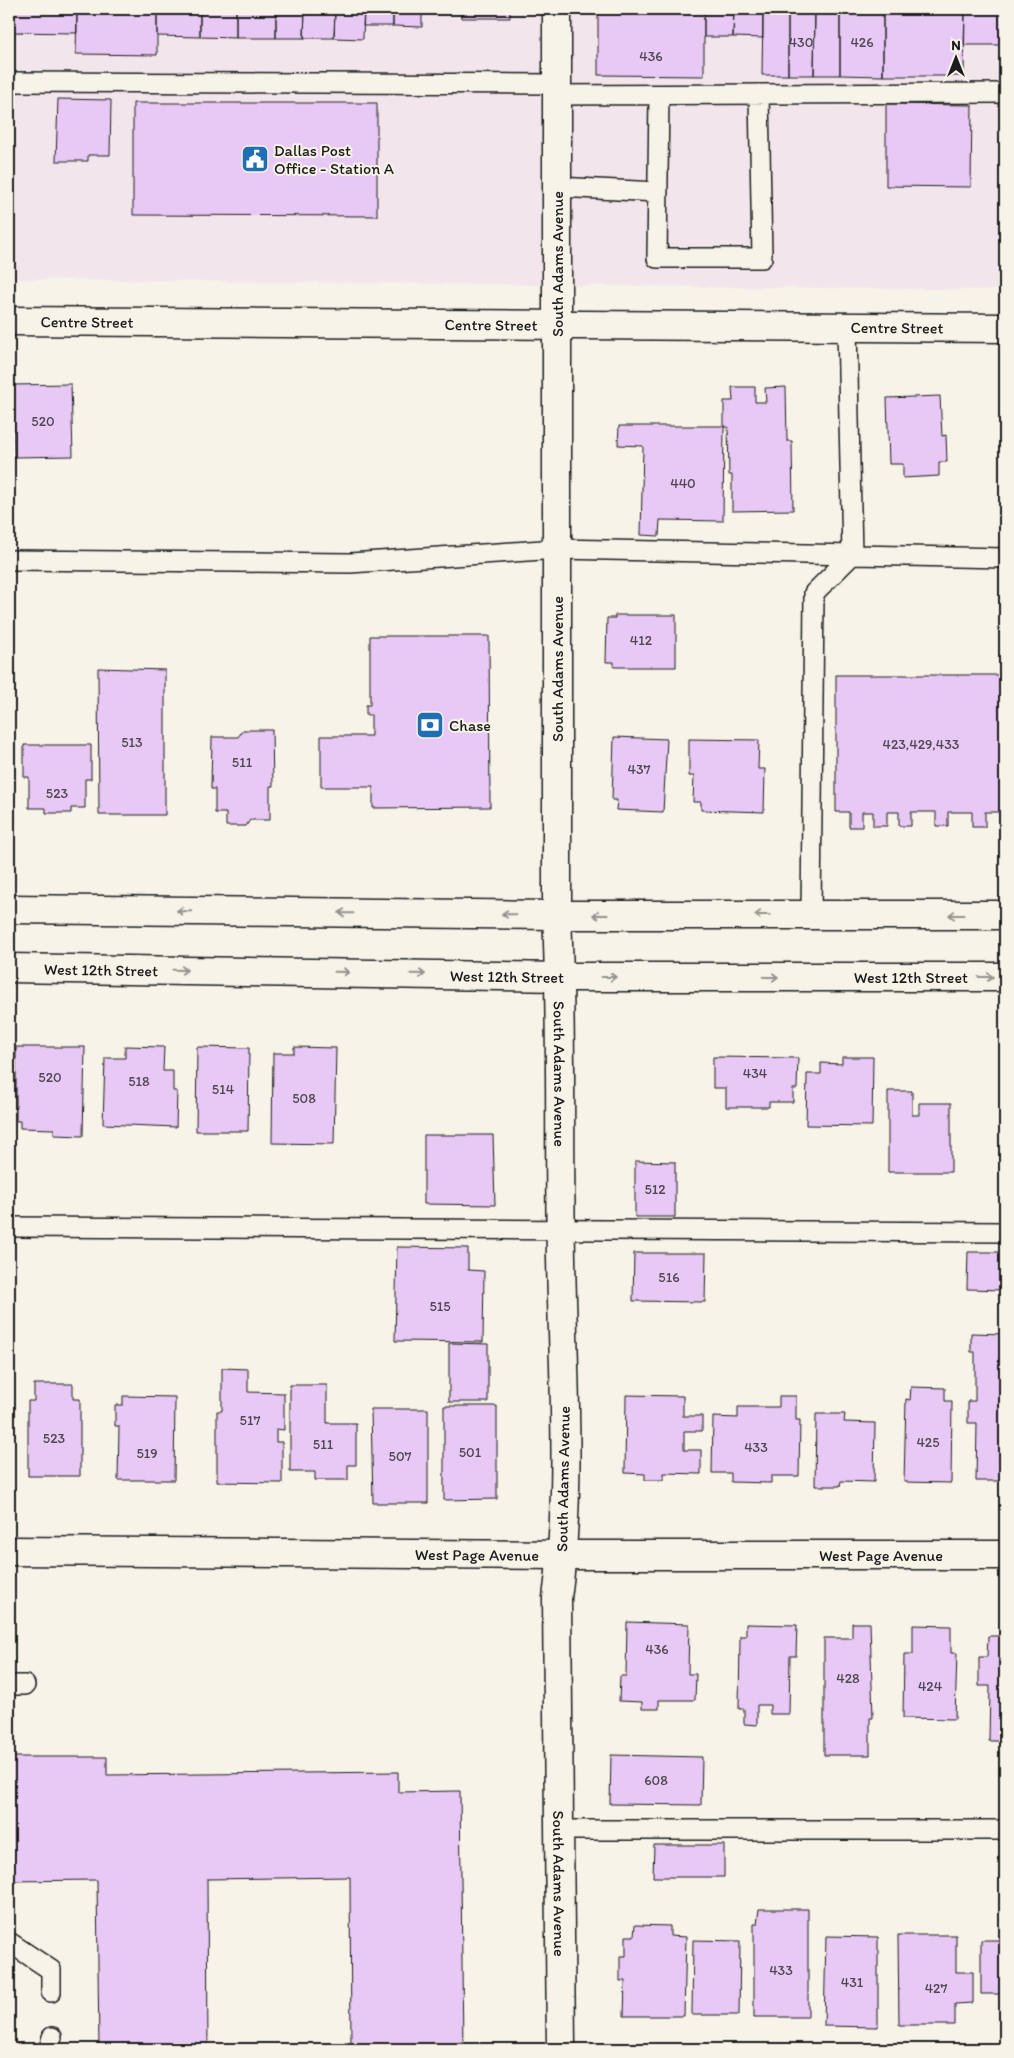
<svg xmlns="http://www.w3.org/2000/svg" width="1014" height="2058" font-family="Itim,sans-serif">
<style>
.built{fill:#f2e6ec}
.building{fill:#e8c8f5;stroke:#1c1c1c}
.lines{fill:none;stroke-linecap:round;stroke-linejoin:round}
.lane-casing{stroke:#1c1c1c;stroke-width:22}
.street-casing{stroke:#1c1c1c;stroke-width:31}
.secondary-casing{stroke:#1c1c1c;stroke-width:31}
.lane{stroke:#f7f3e8;stroke-width:19}
.street{stroke:#f7f3e8;stroke-width:28}
.secondary{stroke:#f7f3e8;stroke-width:28}
.oneway{stroke:#94928c}
.labels{text-anchor:middle;dominant-baseline:central;stroke-width:4;stroke-linejoin:round;paint-order:stroke}
.number-label{font-size:14px;fill:#4f4752}
.poi-label{font-size:16px;fill:#1c1c1c;stroke:#f7f3e8;text-anchor:start}
.street-label{font-size:16px;fill:#1c1c1c;stroke:#f7f3e8}
</style>
<rect width="100%" height="100%" fill="#f7f3e8"/>
<filter id="ink" filterUnits="userSpaceOnUse"><feTurbulence type="fractalNoise" baseFrequency=".02" numOctaves="2"/><feDisplacementMap in="SourceGraphic" scale="10" xChannelSelector="R" yChannelSelector="G"/><feConvolveMatrix kernelMatrix="1 2 1 2 8 2 1 2 1" color-interpolation-filters="sRGB"/></filter>
<g filter="url(#ink)">
<!-- built -->
<path class="built" d="M 9,9 L 1005,9 L 1005,290 L 9,279 Z"/>
<!-- building -->
<path class="building" d="M 9,9 L 77,9 L 77,33 L 9,32 Z
M 77,9 L 157,9 L 157,55 L 76,54 Z
M 157,9 L 200,9 L 200,37 L 157,36 Z
M 200,9 L 236,9 L 236,38 L 200,37 Z
M 236,9 L 276,9 L 276,38 L 236,38 Z
M 276,9 L 305,9 L 304,38 L 276,38 Z
M 305,9 L 335,9 L 334,38 L 304,38 Z
M 335,9 L 364,9 L 363,39 L 334,38 Z
M 364,9 L 393,9 L 393,26 L 363,26 Z
M 393,9 L 422,9 L 422,27 L 393,26 Z
M 461,9 L 510,9 L 510,18 L 461,18 Z
M 598,9 L 704,9 L 704,76 L 598,75 Z
M 704,9 L 734,9 L 733,37 L 704,37 Z
M 734,9 L 763,9 L 763,38 L 733,37 Z
M 763,9 L 788,9 L 788,75 L 762,75 Z
M 788,9 L 815,9 L 814,75 L 788,75 Z
M 815,9 L 840,9 L 840,75 L 814,75 Z
M 840,9 L 883,9 L 883,76 L 840,75 Z
M 883,9 L 965,9 L 964,76 L 883,76 Z
M 965,9 L 1005,9 L 1005,45 L 964,45 Z
M 58,99 L 111,100 L 110,155 L 88,155 L 88,161 L 56,161 Z
M 133,103 L 377,103 L 377,216 L 133,215 Z
M 886,104 L 972,105 L 971,187 L 886,186 Z
M 71,384 L 73,456 L 14,457 L 12,385 Z
M 732,387 L 755,387 L 755,402 L 766,402 L 765,388 L 786,387 L 787,441 L 792,441 L 793,510 L 732,511 L 732,475 L 729,475 L 728,427 L 724,427 L 724,401 L 733,401 Z
M 940,396 L 942,436 L 946,435 L 947,462 L 939,462 L 939,476 L 903,478 L 903,464 L 889,464 L 887,398 Z
M 619,426 L 724,426 L 723,521 L 660,520 L 659,536 L 641,535 L 643,446 L 618,445 Z
M 615,615 L 676,615 L 676,667 L 614,667 L 614,662 L 606,662 L 607,618 L 615,618 Z
M 370,636 L 489,636 L 490,807 L 373,808 L 373,787 L 321,787 L 321,736 L 371,736 L 371,715 L 366,715 L 366,705 L 370,705 Z
M 98,668 L 165,670 L 165,815 L 99,815 Z
M 836,675 L 1005,675 L 1005,812 L 985,812 L 985,827 L 972,827 L 972,812 L 948,812 L 948,826 L 936,826 L 936,812 L 911,812 L 911,826 L 899,826 L 899,812 L 887,812 L 887,826 L 873,826 L 873,812 L 862,812 L 862,827 L 849,827 L 849,812 L 836,812 Z
M 243,730 L 272,730 L 273,786 L 270,786 L 270,820 L 250,820 L 246,826 L 226,826 L 226,813 L 215,813 L 215,789 L 211,789 L 212,737 L 238,737 Z
M 614,737 L 667,739 L 663,812 L 616,810 L 617,800 L 612,800 Z
M 689,739 L 759,740 L 758,769 L 765,769 L 764,812 L 701,810 L 701,802 L 693,802 L 694,776 L 689,776 Z
M 24,745 L 91,745 L 91,779 L 85,779 L 85,808 L 71,808 L 71,813 L 46,813 L 46,808 L 29,808 L 29,777 L 24,777 Z
M 9,757 L 14,757 L 13,811 L 9,811 Z
M 125,1046 L 164,1047 L 163,1071 L 173,1071 L 173,1091 L 177,1091 L 176,1127 L 103,1124 L 105,1058 L 125,1058 Z
M 16,1047 L 85,1047 L 83,1136 L 54,1135 L 54,1129 L 20,1128 L 20,1121 L 16,1121 Z
M 197,1047 L 249,1048 L 248,1131 L 196,1131 Z
M 294,1047 L 336,1048 L 334,1144 L 272,1143 L 273,1053 L 294,1053 Z
M 713,1057 L 798,1058 L 797,1089 L 793,1089 L 793,1102 L 769,1102 L 769,1107 L 726,1107 L 726,1088 L 713,1088 Z
M 842,1057 L 873,1057 L 872,1126 L 806,1125 L 807,1074 L 821,1074 L 821,1063 L 842,1064 Z
M 888,1091 L 912,1091 L 912,1115 L 919,1115 L 919,1103 L 951,1103 L 951,1172 L 888,1172 Z
M 424,1135 L 493,1135 L 495,1205 L 424,1204 Z
M 635,1161 L 675,1162 L 675,1217 L 635,1217 Z
M 397,1247 L 468,1248 L 468,1270 L 484,1271 L 483,1342 L 395,1341 Z
M 968,1252 L 1005,1252 L 1005,1290 L 967,1289 Z
M 634,1253 L 706,1253 L 705,1302 L 633,1301 Z
M 971,1333 L 1005,1334 L 1005,1481 L 976,1481 L 977,1423 L 968,1423 L 968,1401 L 975,1401 L 975,1352 L 971,1352 Z
M 449,1343 L 488,1344 L 488,1402 L 449,1402 Z
M 222,1368 L 248,1369 L 248,1392 L 284,1393 L 284,1430 L 276,1429 L 276,1442 L 282,1442 L 282,1483 L 217,1482 L 217,1411 L 222,1411 Z
M 34,1384 L 73,1384 L 73,1399 L 80,1399 L 80,1476 L 28,1476 L 28,1401 L 34,1401 Z
M 290,1385 L 327,1385 L 327,1423 L 356,1423 L 356,1465 L 348,1465 L 348,1480 L 315,1480 L 315,1472 L 290,1472 Z
M 911,1387 L 945,1388 L 945,1401 L 952,1401 L 951,1483 L 904,1482 L 906,1399 L 910,1400 Z
M 626,1395 L 683,1396 L 683,1416 L 702,1416 L 702,1431 L 684,1431 L 684,1450 L 701,1450 L 701,1474 L 664,1473 L 664,1480 L 645,1480 L 645,1474 L 625,1473 Z
M 123,1396 L 175,1397 L 174,1480 L 118,1480 L 119,1426 L 115,1426 L 115,1405 L 123,1405 Z
M 779,1396 L 796,1396 L 796,1420 L 800,1420 L 799,1476 L 771,1476 L 771,1483 L 731,1482 L 731,1473 L 712,1473 L 713,1417 L 738,1418 L 738,1407 L 779,1407 Z
M 444,1406 L 497,1406 L 497,1499 L 444,1500 Z
M 371,1409 L 428,1409 L 428,1503 L 373,1503 Z
M 816,1414 L 845,1414 L 844,1422 L 875,1423 L 874,1482 L 841,1481 L 840,1486 L 815,1486 Z
M 627,1622 L 689,1624 L 688,1674 L 696,1674 L 695,1700 L 659,1700 L 659,1709 L 642,1709 L 642,1702 L 619,1701 L 620,1676 L 626,1676 Z
M 852,1623 L 870,1623 L 873,1718 L 870,1718 L 870,1755 L 824,1755 L 824,1638 L 852,1638 Z
M 1002,1623 L 1005,1623 L 1005,1741 L 989,1741 L 990,1686 L 979,1686 L 979,1657 L 987,1657 L 988,1636 L 1001,1636 Z
M 746,1624 L 797,1625 L 796,1656 L 790,1656 L 789,1714 L 770,1714 L 770,1705 L 757,1705 L 757,1725 L 744,1724 L 744,1709 L 739,1709 L 740,1636 L 746,1636 Z
M 913,1625 L 951,1626 L 951,1653 L 957,1653 L 955,1719 L 903,1718 L 904,1654 L 913,1654 Z
M 611,1755 L 702,1757 L 701,1805 L 610,1804 Z
M 9,1757 L 107,1757 L 107,1775 L 398,1772 L 398,1792 L 460,1791 L 463,2049 L 351,2049 L 350,1877 L 207,1879 L 208,2049 L 99,2049 L 97,1880 L 9,1881 Z
M 654,1845 L 724,1845 L 724,1877 L 653,1877 Z
M 759,1909 L 808,1909 L 808,2017 L 754,2017 L 754,1924 L 757,1924 Z
M 635,1925 L 670,1926 L 670,1936 L 686,1937 L 684,2016 L 624,2016 L 625,1981 L 620,1981 L 620,1956 L 626,1956 L 626,1936 L 634,1936 Z
M 898,1935 L 956,1935 L 956,1972 L 973,1972 L 973,2003 L 955,2004 L 955,2025 L 899,2025 Z
M 826,1936 L 878,1937 L 878,2027 L 824,2026 Z
M 693,1940 L 740,1941 L 739,2015 L 692,2015 Z
M 981,1940 L 1005,1940 L 1005,1994 L 981,1994 Z"/>
<g class="lines">
<!-- lane casing -->
<g class="lane-casing">
<path id="lane" d="M 9,82 L 557,84
M 557,95 L 1005,93
M 659,95 L 657,258 L 762,258 L 759,94
M 557,187 L 658,192
M 9,560 L 350,563 L 557,549 L 1005,558
M 811,915 L 814,593 L 852,555 L 847,327
M 9,1227 L 1005,1232
M 9,1685 L 25,1685
M 560,1830 L 1005,1830
M 9,1942 L 51,1970 L 51,1992
M 49,2049 L 52,2037"/>
</g>
<!-- street casing -->
<g class="street-casing">
<g id="street">
<path id="s1" d="M 557,9 L 557,915 C 562,1029 559,1144 561,1258 C 563,1371 572,1486 557,1598 L 561,2049"/>
<path id="s2" d="M 9,321 L 1005,328"/>
<path id="s3" d="M 9,1551 L 563,1555 L 1005,1555"/>
</g>
</g>
<!-- secondary casing -->
<g class="secondary-casing">
<g id="secondary">
<path d="M 9,909 L 557,915 L 1005,915"/>
<path id="s4" d="M 9,968 L 560,977 L 1005,977"/>
</g>
</g>
<!-- lane -->
<use href="#lane" class="lane"/>
<!-- street -->
<use href="#street" class="street"/>
<!-- secondary -->
<use href="#secondary" class="secondary"/>
</g>
<!-- one-way arrows -->
<defs><path id="oneway-shaft" d="M-6 0H5M1.5-3L5.5 0L1.5 3" fill="none" stroke-width="1.6" stroke-linecap="round" stroke-linejoin="round" transform="scale(1.25)"/></defs>
<g class="oneway">
<use href="#oneway-shaft" transform="translate(184 911) rotate(-179)"/>
<use href="#oneway-shaft" transform="translate(346 913) rotate(-179)"/>
<use href="#oneway-shaft" transform="translate(509 914) rotate(-179)"/>
<use href="#oneway-shaft" transform="translate(600 915) rotate(180)"/>
<use href="#oneway-shaft" transform="translate(762 915) rotate(180)"/>
<use href="#oneway-shaft" transform="translate(956 915) rotate(180)"/>
<use href="#oneway-shaft" transform="translate(180 970) rotate(1)"/>
<use href="#oneway-shaft" transform="translate(342 972) rotate(1)"/>
<use href="#oneway-shaft" transform="translate(418 974) rotate(1)"/>
<use href="#oneway-shaft" transform="translate(609 977)"/>
<use href="#oneway-shaft" transform="translate(771 977)"/>
<use href="#oneway-shaft" transform="translate(986 977)"/>
</g>
</g>
<!-- icons -->
<defs>
<g id="civic-square" transform="scale(1.4375)"><rect x="-9" y="-9" width="18" height="18" rx="4" fill="#1f6fb2" stroke="#f7f3e8"/><path d="M-.6-6.5H3V-4.5H.6V-3L4-1V1h2V6H-6V1h2V-1L-.6-3ZM-1.2 2.5V6h2.4V2.5Z" fill="#fff"/></g>
<g id="bank-square" transform="scale(1.4375)"><rect x="-9" y="-9" width="18" height="18" rx="4" fill="#1f6fb2" stroke="#f7f3e8"/><path d="M-6-4H6V4H-6ZM0-2.3a2.3 2.3 0 1 0 0 4.6a2.3 2.3 0 1 0 0-4.6Z" fill="#fff"/></g>
</defs>
<g fill-rule="evenodd">
<use href="#civic-square" x="255" y="159"/>
<use href="#bank-square" x="430" y="725"/>
</g>
<g class="labels">
<!-- number labels -->
<g class="number-label">
<text x="801" y="42">430</text>
<text x="862" y="42">426</text>
<text x="651" y="56">436</text>
<text x="43" y="421">520</text>
<text x="683" y="483">440</text>
<text x="641" y="640">412</text>
<text x="132" y="742">513</text>
<text x="921" y="744">423,429,433</text>
<text x="242" y="762">511</text>
<text x="639" y="769">437</text>
<text x="57" y="793">523</text>
<text x="755" y="1073">434</text>
<text x="50" y="1077">520</text>
<text x="139" y="1081">518</text>
<text x="223" y="1089">514</text>
<text x="304" y="1098">508</text>
<text x="655" y="1189">512</text>
<text x="669" y="1277">516</text>
<text x="440" y="1306">515</text>
<text x="250" y="1420">517</text>
<text x="54" y="1438">523</text>
<text x="928" y="1442">425</text>
<text x="323" y="1444">511</text>
<text x="756" y="1447">433</text>
<text x="470" y="1452">501</text>
<text x="147" y="1453">519</text>
<text x="400" y="1456">507</text>
<text x="657" y="1649">436</text>
<text x="848" y="1678">428</text>
<text x="930" y="1686">424</text>
<text x="656" y="1780">608</text>
<text x="781" y="1970">433</text>
<text x="852" y="1982">431</text>
<text x="936" y="1988">427</text>
</g>
<!-- poi labels -->
<g class="poi-label">
<text x="274" y="150">Dallas Post<tspan x="274" dy="18">Office - Station A</tspan></text>
<text x="449" y="725">Chase</text>
</g>
<!-- street labels -->
<g class="street-label">
<text transform="translate(557 264) rotate(-90)">South Adams Avenue</text>
<text stroke="none"><textPath href="#s2" startOffset="78">Centre Street</textPath></text>
<text stroke="none"><textPath href="#s2" startOffset="482">Centre Street</textPath></text>
<text stroke="none"><textPath href="#s2" startOffset="888">Centre Street</textPath></text>
<text transform="translate(557 669) rotate(-90)">South Adams Avenue</text>
<text stroke="none"><textPath href="#s4" startOffset="92">West 12th Street</textPath></text>
<text stroke="none"><textPath href="#s4" startOffset="498">West 12th Street</textPath></text>
<text stroke="none"><textPath href="#s4" startOffset="902">West 12th Street</textPath></text>
<text stroke="none"><textPath href="#s1" startOffset="1065">South Adams Avenue</textPath></text>
<text transform="translate(563 1479) rotate(-89)">South Adams Avenue</text>
<text stroke="none"><textPath href="#s3" startOffset="468">West Page Avenue</textPath></text>
<text stroke="none"><textPath href="#s3" startOffset="872">West Page Avenue</textPath></text>
<text stroke="none"><textPath href="#s1" startOffset="1875">South Adams Avenue</textPath></text>
</g>
</g>
<!-- margin -->
<rect width="1014" height="2058" fill="none" stroke="#f7f3e8" stroke-width="30"/>
<rect x="15" y="15" width="984" height="2028" fill="none" stroke="#1c1c1c" stroke-width="2" filter="url(#ink)"/>
<!-- north arrow -->
<g transform="translate(956 58)" stroke="#f7f3e8" stroke-width="4" paint-order="stroke">
<path d="M0-4L9 19L0 12L-9 19Z" fill="#1c1c1c"/>
<text y="-8" font-size="14" font-weight="bold" text-anchor="middle" fill="#1c1c1c">N</text>
</g>
</svg>
